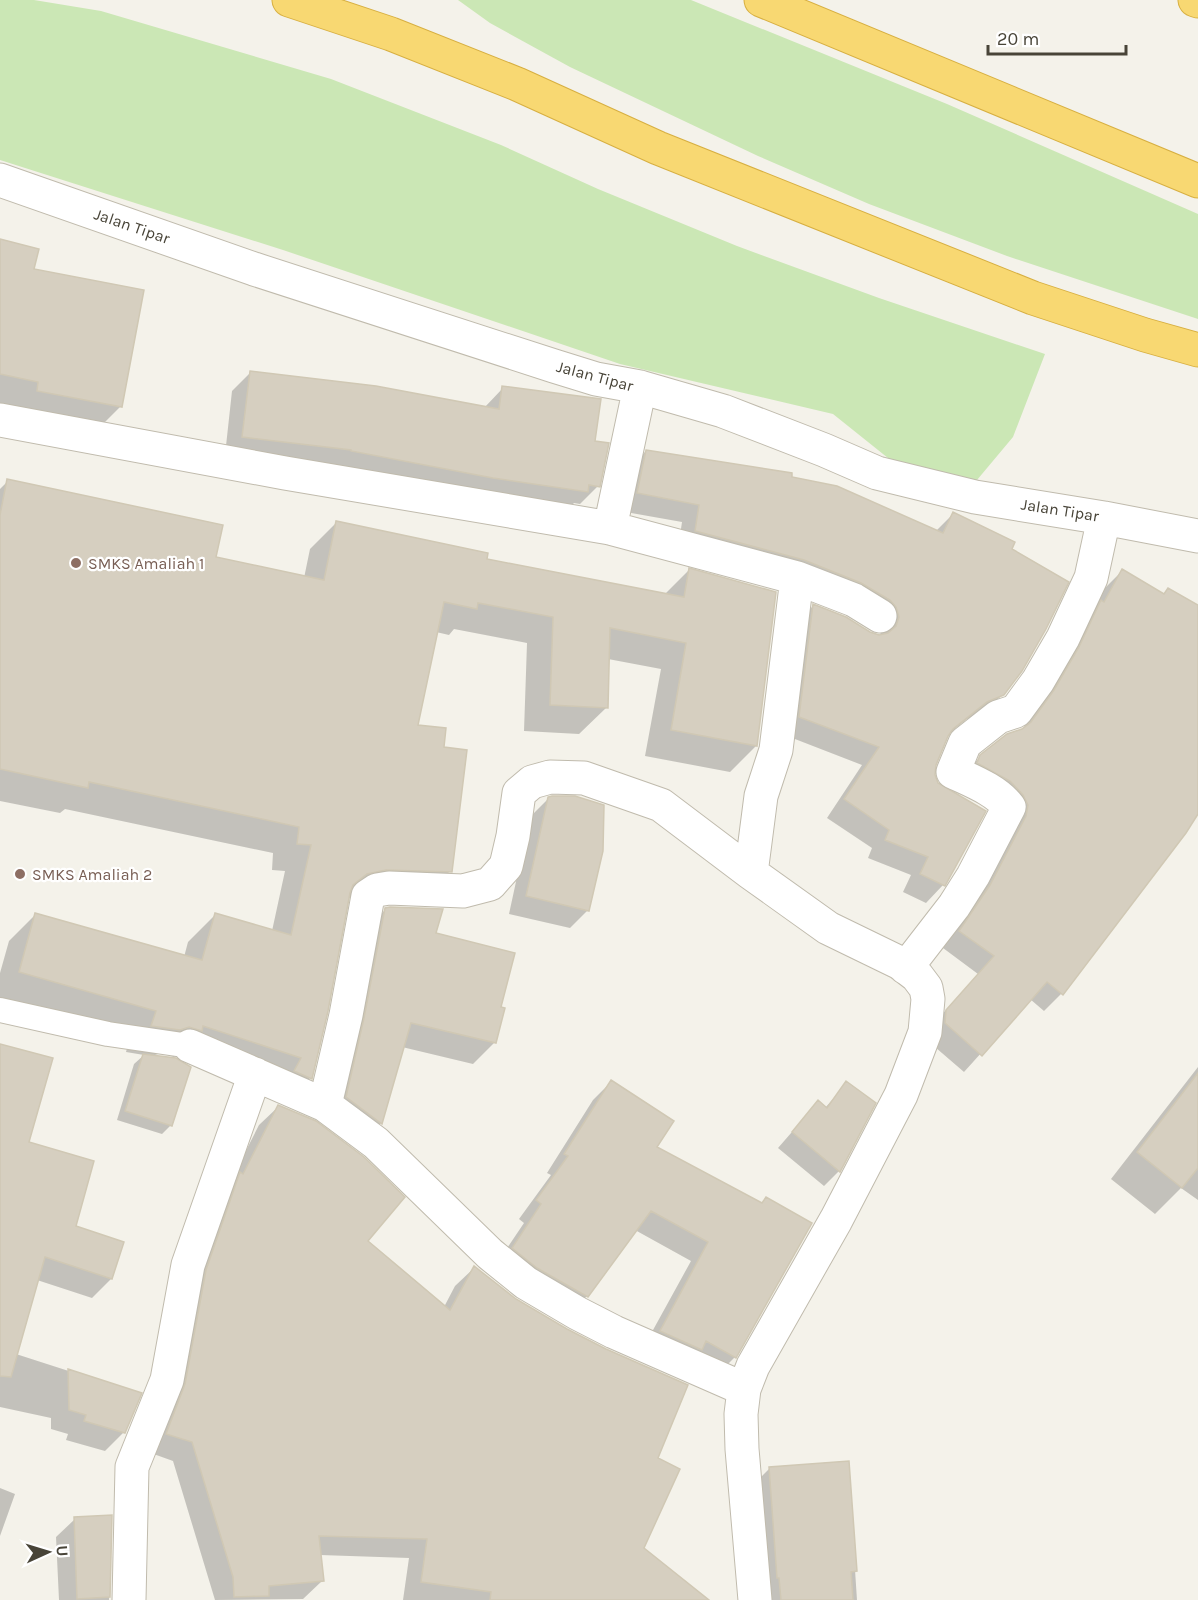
<svg xmlns="http://www.w3.org/2000/svg" width="1198" height="1600" font-family="Karla,sans-serif">
<style>
.green{fill:#cbe7b5}
.shadow{fill:#0003}
.building{fill:#d6cfc0;stroke:#d0c8b4;stroke-width:1.5}
.lines{fill:none;stroke-linecap:round;stroke-linejoin:round}
.service-casing{stroke:#c0bbad;stroke-width:26}
.minor-casing{stroke:#c0bbad;stroke-width:35}
.motorway-casing{stroke:#d7af41;stroke-width:35}
.service{stroke:#fff;stroke-width:24}
.minor{stroke:#fff;stroke-width:33}
.motorway{stroke:#f8d872;stroke-width:33}
.education-dot{fill:#8d6e63;stroke:#fff;stroke-width:2}
.labels{text-anchor:middle;dominant-baseline:central;stroke-width:4.5;stroke-linejoin:round;paint-order:stroke}
.street-label{font-size:16px;fill:#484438;stroke:#fff}
.education-label{font-size:16px;fill:#785e54;stroke:#fff;text-anchor:start}
</style>
<rect width="100%" height="100%" fill="#f4f2ea"/>
<!-- green -->
<path class="green" d="M 0,0 L 34,0 L 101,11 L 331,79 L 501,145 L 598,189 L 737,246 L 879,298 L 1045,354 L 1013,437 L 977,480 L 898,466 L 833,414 L 620,364 L 283,250 L 0,160 Z
M 458,0 L 691,0 L 947,104 L 1198,214 L 1198,319 L 1007,256 L 869,204 L 758,156 L 570,67 L 490,23 Z"/>
<!-- shadow -->
<path class="shadow" d="M 0,241 L 33,270 L 120,407 L 96,431 L 0,403 Z
M 250,373 L 484,408 L 503,388 L 593,442 L 598,486 L 580,504 L 574,503 L 568,509 L 225,455 L 232,391 Z
M 646,451 L 790,478 L 936,531 L 953,514 L 1010,550 L 1003,694 L 985,712 L 967,719 L 946,736 L 934,764 L 933,775 L 943,885 L 926,903 L 903,892 L 911,875 L 868,858 L 872,848 L 827,818 L 862,765 L 782,734 L 795,624 L 813,606 L 870,633 L 881,636 L 879,625 L 678,549 L 682,522 L 620,511 L 628,469 Z
M 8,481 L 214,559 L 304,578 L 310,549 L 337,522 L 485,561 L 664,595 L 689,570 L 756,746 L 730,772 L 645,756 L 661,669 L 608,659 L 606,708 L 579,734 L 524,731 L 527,643 L 454,629 L 449,635 L 436,632 L 416,726 L 443,749 L 450,871 L 424,898 L 358,895 L 347,898 L 310,1078 L 284,1104 L 178,1053 L 174,1057 L 161,1053 L 152,1056 L 171,1125 L 162,1134 L 117,1120 L 134,1064 L 144,1055 L 126,1052 L 130,1037 L 0,1000 L 0,973 L 9,941 L 35,915 L 184,957 L 188,942 L 215,915 L 272,931 L 285,871 L 272,870 L 273,853 L 65,809 L 60,813 L 0,801 L 0,489 Z
M 1122,571 L 1163,595 L 1168,590 L 1198,607 L 1198,811 L 1061,994 L 1044,1011 L 1030,999 L 964,1072 L 928,1041 L 929,1029 L 978,974 L 943,948 L 973,904 L 1009,834 L 964,774 L 981,756 L 1022,730 L 1037,709 L 1105,588 Z
M 549,798 L 588,910 L 570,928 L 509,914 L 530,817 Z
M 386,909 L 434,934 L 495,1042 L 473,1064 L 402,1047 L 381,1123 L 359,1145 L 325,1119 L 364,931 Z
M 0,1046 L 27,1143 L 74,1227 L 122,1243 L 111,1279 L 92,1298 L 37,1280 L 16,1354 L 140,1394 L 124,1432 L 105,1451 L 66,1440 L 68,1434 L 51,1429 L 51,1418 L 0,1407 Z
M 1198,1067 L 1198,1200 L 1181,1188 L 1155,1214 L 1111,1179 Z
M 611,1082 L 655,1147 L 761,1204 L 766,1199 L 735,1357 L 717,1375 L 642,1350 L 691,1261 L 635,1230 L 587,1296 L 568,1315 L 495,1266 L 524,1223 L 519,1219 L 551,1175 L 547,1173 L 593,1100 Z
M 847,1083 L 874,1104 L 839,1171 L 824,1186 L 778,1148 L 818,1102 L 825,1108 Z
M 278,1107 L 366,1241 L 444,1307 L 455,1286 L 474,1268 L 656,1459 L 642,1549 L 677,1600 L 403,1600 L 409,1558 L 320,1555 L 322,1581 L 303,1599 L 215,1600 L 173,1461 L 148,1452 L 188,1290 L 228,1186 L 259,1125 Z
M 848,1463 L 857,1600 L 761,1600 L 751,1487 L 770,1468 Z
M 0,1488 L 15,1494 L 0,1536 Z
M 111,1517 L 109,1600 L 59,1600 L 56,1537 L 75,1519 Z"/>
<!-- building -->
<path class="building" d="M 0,239 L 39,249 L 34,269 L 144,290 L 122,407 L 37,391 L 38,382 L 0,374 Z
M 250,371 L 376,386 L 499,409 L 502,386 L 601,399 L 595,441 L 609,443 L 600,487 L 589,485 L 588,492 L 493,478 L 351,451 L 351,450 L 242,437 Z
M 646,450 L 792,473 L 792,477 L 837,486 L 943,533 L 953,512 L 1015,542 L 1012,549 L 1069,582 L 1046,629 L 1022,671 L 1004,695 L 987,702 L 953,729 L 948,736 L 936,765 L 935,775 L 938,783 L 986,811 L 945,886 L 920,874 L 928,857 L 885,840 L 889,830 L 844,799 L 879,747 L 799,717 L 813,604 L 846,617 L 870,632 L 879,635 L 888,633 L 896,626 L 899,617 L 896,607 L 890,600 L 861,583 L 804,560 L 695,531 L 699,505 L 637,493 Z
M 7,479 L 223,525 L 216,557 L 324,580 L 336,521 L 488,553 L 487,559 L 684,597 L 689,568 L 776,592 L 757,746 L 671,730 L 686,643 L 610,628 L 608,708 L 550,705 L 553,617 L 478,603 L 477,609 L 444,602 L 418,725 L 446,728 L 444,747 L 467,750 L 452,872 L 386,870 L 367,874 L 353,885 L 350,893 L 328,1011 L 312,1079 L 294,1071 L 301,1058 L 203,1026 L 202,1031 L 189,1027 L 180,1030 L 151,1026 L 156,1011 L 19,972 L 35,913 L 202,960 L 215,913 L 291,935 L 311,845 L 297,844 L 299,827 L 89,782 L 88,788 L 0,769 L 0,515 Z
M 1122,569 L 1164,594 L 1168,588 L 1198,605 L 1198,814 L 1186,833 L 1063,995 L 1047,982 L 982,1056 L 945,1023 L 946,1010 L 994,956 L 959,931 L 990,885 L 1026,816 L 1028,805 L 1023,795 L 1010,781 L 977,763 L 980,755 L 1007,734 L 1022,729 L 1031,722 L 1054,690 L 1079,647 L 1101,600 L 1104,602 Z
M 552,796 L 575,796 L 604,805 L 603,851 L 589,911 L 526,896 L 548,797 Z
M 390,907 L 443,909 L 436,933 L 515,953 L 501,1007 L 505,1008 L 496,1043 L 411,1023 L 382,1124 L 346,1097 L 364,1018 L 385,908 Z
M 0,1044 L 53,1058 L 29,1142 L 94,1161 L 76,1226 L 124,1242 L 112,1279 L 45,1257 L 11,1377 L 0,1376 Z
M 143,1054 L 176,1058 L 191,1067 L 172,1126 L 125,1111 Z
M 1198,1073 L 1198,1168 L 1182,1188 L 1137,1152 Z
M 611,1080 L 674,1121 L 657,1147 L 762,1203 L 766,1197 L 812,1223 L 736,1358 L 706,1341 L 702,1350 L 660,1331 L 708,1242 L 651,1211 L 588,1297 L 537,1268 L 512,1248 L 541,1204 L 536,1200 L 568,1156 L 564,1154 Z
M 846,1081 L 876,1103 L 840,1172 L 792,1132 L 818,1100 L 827,1108 Z
M 278,1105 L 316,1121 L 364,1157 L 405,1197 L 368,1241 L 450,1310 L 474,1266 L 516,1299 L 567,1329 L 606,1349 L 688,1385 L 658,1458 L 680,1469 L 644,1548 L 709,1600 L 490,1600 L 491,1592 L 421,1582 L 427,1539 L 319,1536 L 324,1581 L 269,1586 L 269,1596 L 234,1597 L 233,1577 L 192,1442 L 166,1434 L 185,1384 L 206,1270 L 240,1172 L 243,1174 Z
M 68,1369 L 142,1393 L 125,1433 L 84,1421 L 86,1415 L 69,1410 Z
M 849,1461 L 857,1571 L 851,1572 L 853,1600 L 781,1600 L 779,1578 L 777,1578 L 769,1467 Z
M 112,1515 L 110,1597 L 77,1599 L 74,1517 Z"/>
<g class="lines">
<!-- service casing -->
<g class="service-casing">
<path id="service" d="M 0,1010 L 108,1034 L 190,1046"/>
</g>
<!-- minor casing -->
<g class="minor-casing">
<path id="minor" d="M 0,180 L 254,269 L 554,366 L 596,379 L 640,387 L 723,411 L 824,450 L 877,473 L 975,497 L 1104,518 L 1198,536
M 0,420 L 285,473 L 610,528 L 797,578 L 854,600 L 880,616
M 610,528 L 640,387
M 906,968 L 954,906 L 973,876 L 1009,807 C 996,790 972,781 953,772 L 965,743 L 998,717 L 1016,711 L 1038,681 L 1063,638 L 1091,578 L 1104,518
M 190,1046 L 325,1105 L 376,1143 L 490,1254 L 526,1283 L 577,1313 L 614,1332 L 744,1389
M 325,1105 L 346,1015 L 368,896 L 377,890 L 389,888 L 463,891 L 490,884 L 506,866 L 513,836 L 519,793 L 532,782 L 550,777 L 584,778 L 661,805 L 751,873
M 129,1600 L 132,1467 L 167,1380 L 188,1265 L 255,1074
M 755,1600 L 742,1449 L 741,1414 L 744,1389 L 753,1366 L 836,1220 L 901,1095 L 925,1032 L 928,999 L 926,988 L 917,976 L 900,963 L 828,928 L 751,873 L 761,796 L 776,750 L 797,578"/>
</g>
<!-- motorway casing -->
<g class="motorway-casing">
<path id="motorway" d="M 289,0 L 391,34 L 517,84 L 658,148 L 1033,298 L 1145,335 L 1198,350
M 761,0 L 1198,181
M 1195,0 L 1198,1"/>
</g>
<!-- service -->
<use href="#service" class="service"/>
<!-- minor -->
<use href="#minor" class="minor"/>
<!-- motorway -->
<use href="#motorway" class="motorway"/>
</g>
<!-- markers -->
<g class="education-dot">
<circle cx="76" cy="563" r="6"/>
<circle cx="20" cy="874" r="6"/>
</g>
<g class="labels">
<!-- street labels -->
<g class="street-label">
<text transform="translate(132 226) rotate(19)">Jalan Tipar</text>
<text transform="translate(595 376) rotate(15)">Jalan Tipar</text>
<text transform="translate(1060 510) rotate(9)">Jalan Tipar</text>
</g>
<!-- education labels -->
<g class="education-label">
<text x="88" y="563">SMKS Amaliah 1</text>
<text x="32" y="874">SMKS Amaliah 2</text>
</g>
</g>
<!-- north arrow -->
<g transform="translate(48 1552) rotate(86)" stroke="#ffffff" stroke-width="4.5" paint-order="stroke">
<path d="M0-4.5L10 22L0 15L-10 22Z" fill="#484438"/>
<text y="-9" font-size="16" font-weight="bold" text-anchor="middle" fill="#484438">U</text>
</g>
<!-- scale -->
<path d="M988 45v9h138v-9" fill="none" stroke="#484438" stroke-width="3"/>
<text x="997" y="45" font-size="18" fill="#484438" stroke="#ffffff" stroke-width="4.5" paint-order="stroke">20 m</text>
</svg>
